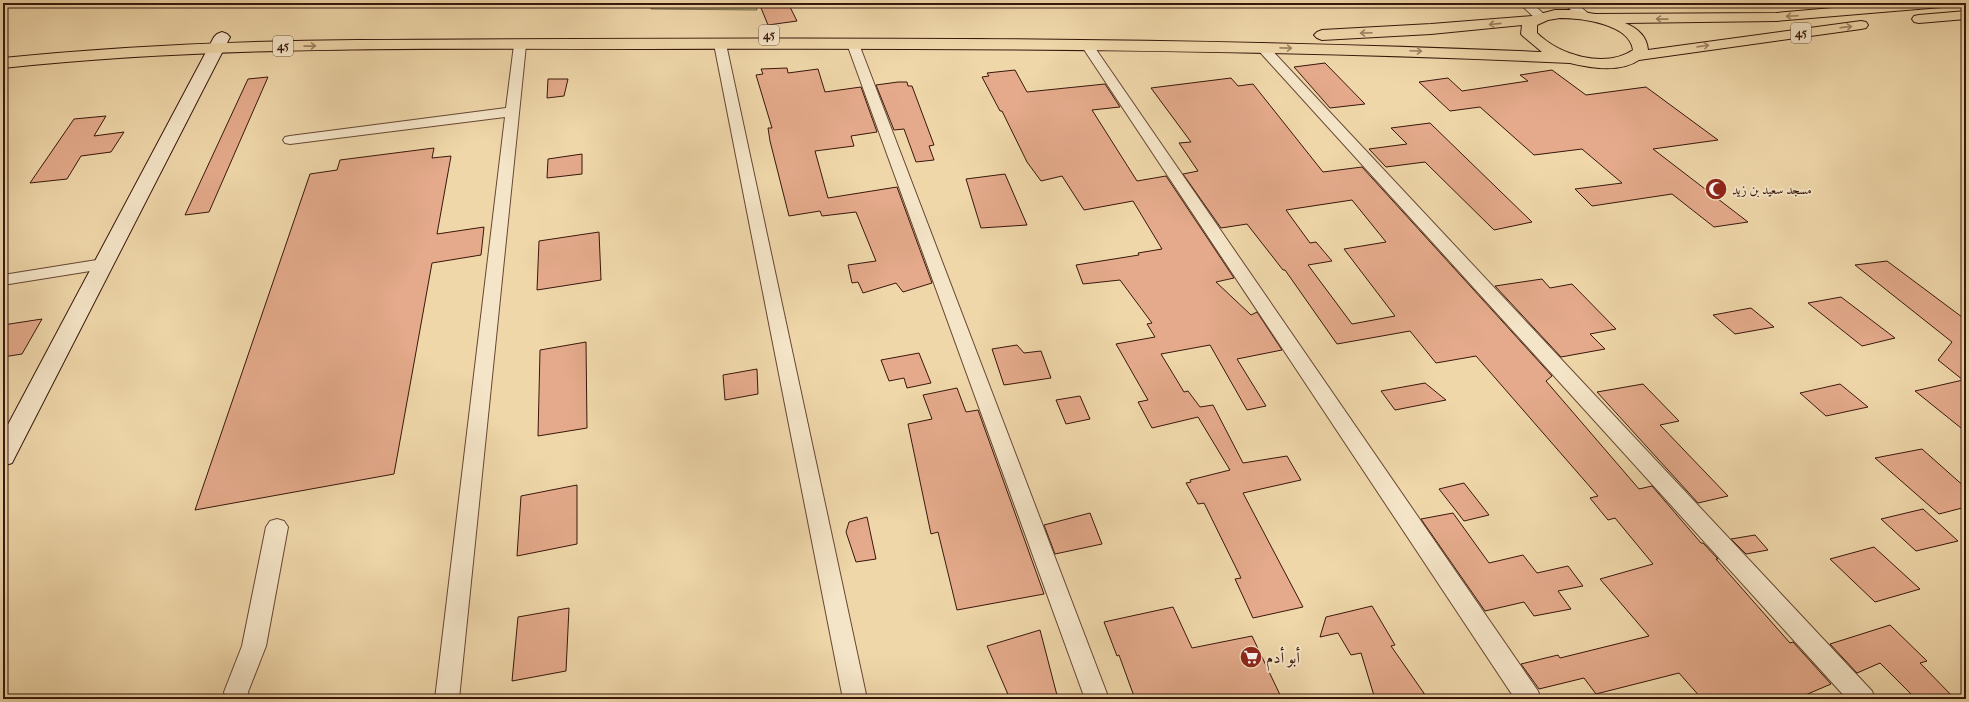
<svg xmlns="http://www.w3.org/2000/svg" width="1969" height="702" font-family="'IM FELL French Canon',Amiri,serif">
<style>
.green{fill:#b9be88;stroke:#796a49}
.building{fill:#e4aa8b;stroke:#39170a;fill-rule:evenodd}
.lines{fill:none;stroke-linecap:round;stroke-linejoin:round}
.street-casing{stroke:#664732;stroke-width:2}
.secondary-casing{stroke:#39170a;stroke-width:2}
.highway-casing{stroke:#39170a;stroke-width:2}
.street{fill:#f5e5c8;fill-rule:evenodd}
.secondary{fill:#f5e5c8;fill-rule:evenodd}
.highway{fill:#efd7aa;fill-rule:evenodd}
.oneway{stroke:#9d8162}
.labels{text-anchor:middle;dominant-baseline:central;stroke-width:4;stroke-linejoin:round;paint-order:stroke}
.shield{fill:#f5e5c8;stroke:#715543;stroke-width:1}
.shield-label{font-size:12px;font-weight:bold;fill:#39170a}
.poi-label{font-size:13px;fill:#39170a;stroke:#f5e5c8;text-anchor:start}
.near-poi-label{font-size:16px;fill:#39170a;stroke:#f5e5c8;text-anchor:start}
</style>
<rect width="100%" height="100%" fill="#efd7aa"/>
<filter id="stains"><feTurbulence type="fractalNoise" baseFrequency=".005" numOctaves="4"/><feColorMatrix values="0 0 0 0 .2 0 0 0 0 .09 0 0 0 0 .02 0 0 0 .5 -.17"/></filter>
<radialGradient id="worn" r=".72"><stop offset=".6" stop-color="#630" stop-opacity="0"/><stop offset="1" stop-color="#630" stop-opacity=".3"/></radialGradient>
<!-- green -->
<path class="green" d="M 650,3 L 755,3 L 757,10 L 651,9 Z"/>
<!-- building -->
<path class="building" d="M 759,3 L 788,3 L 797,21 L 768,25 Z
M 1325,63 L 1365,104 L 1330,108 L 1294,67 Z
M 787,68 L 788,73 L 818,69 L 825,92 L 861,87 L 877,132 L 851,136 L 854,146 L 815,151 L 828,198 L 897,187 L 932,283 L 903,292 L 896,283 L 863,293 L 858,282 L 852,283 L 848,265 L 876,261 L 856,212 L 822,216 L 820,211 L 789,216 L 770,141 L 768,128 L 772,128 L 756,75 L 763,74 L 761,69 Z
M 1015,70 L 1027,92 L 1105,84 L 1120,107 L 1092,110 L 1137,181 L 1166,176 L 1234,278 L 1216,282 L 1251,315 L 1257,312 L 1282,350 L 1237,359 L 1266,406 L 1247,410 L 1210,345 L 1161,354 L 1184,392 L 1188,391 L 1200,407 L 1213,405 L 1243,463 L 1287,456 L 1301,480 L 1243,493 L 1303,607 L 1253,618 L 1235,579 L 1241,578 L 1204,503 L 1198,504 L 1186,483 L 1191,482 L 1190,480 L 1230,470 L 1198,417 L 1152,428 L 1138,402 L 1148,400 L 1116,344 L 1155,337 L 1147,324 L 1152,323 L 1120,280 L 1083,284 L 1076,265 L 1139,255 L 1138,253 L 1162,249 L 1133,201 L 1084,210 L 1062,176 L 1041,181 L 1027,162 L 1002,111 L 1000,111 L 982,77 L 989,76 L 987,73 Z
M 1552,70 L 1586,95 L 1646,87 L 1718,140 L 1653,149 L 1748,222 L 1714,227 L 1672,194 L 1592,206 L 1575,189 L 1622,183 L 1582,149 L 1534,155 L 1480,107 L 1450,111 L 1419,82 L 1448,78 L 1462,91 L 1528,81 L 1520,75 Z
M 268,77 L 209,212 L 185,215 L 248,79 Z
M 1231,78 L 1238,86 L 1253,84 L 1323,172 L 1362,167 L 1552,376 L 1546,381 L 1639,489 L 1652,486 L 1701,543 L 1703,543 L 1718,559 L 1716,559 L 1790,643 L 1793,642 L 1831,684 L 1796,699 L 1702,699 L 1679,673 L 1596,694 L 1584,678 L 1539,689 L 1521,664 L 1558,655 L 1560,658 L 1649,636 L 1600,579 L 1653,564 L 1615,518 L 1608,520 L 1590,498 L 1598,496 L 1476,356 L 1436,363 L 1410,331 L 1337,344 L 1285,270 L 1283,270 L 1247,224 L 1221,228 L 1183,174 L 1198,171 L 1179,143 L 1191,142 L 1151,88 ZM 1352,200 L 1386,242 L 1344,249 L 1395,316 L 1352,324 L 1308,265 L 1332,261 L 1316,242 L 1310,243 L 1286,210 Z
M 548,79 L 568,79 L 564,96 L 547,98 Z
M 898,82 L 907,82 L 908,86 L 912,86 L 934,145 L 929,146 L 934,160 L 916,162 L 904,129 L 894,130 L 876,85 Z
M 106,116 L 94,136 L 124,132 L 111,152 L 81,156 L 67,179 L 30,183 L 74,119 Z
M 1430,123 L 1465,157 L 1532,222 L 1494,230 L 1425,162 L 1386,167 L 1369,149 L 1407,144 L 1391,128 Z
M 434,148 L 432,158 L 451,156 L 437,234 L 484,227 L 481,255 L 432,263 L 394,474 L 195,510 L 310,174 L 337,170 L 340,160 Z
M 582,154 L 582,174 L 547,178 L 548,159 Z
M 1005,174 L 1027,225 L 981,228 L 966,179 Z
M 599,232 L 601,280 L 537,290 L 539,241 Z
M 1887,261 L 1966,320 L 1966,432 L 1915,391 L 1963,380 L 1938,360 L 1952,342 L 1855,265 Z
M 1542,279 L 1550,288 L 1572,284 L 1616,329 L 1590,334 L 1605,349 L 1561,357 L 1495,286 Z
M 1841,297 L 1895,338 L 1862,346 L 1808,303 Z
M 1751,308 L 1774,327 L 1735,334 L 1713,315 Z
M 42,319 L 22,354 L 3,357 L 3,325 Z
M 586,342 L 587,428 L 538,436 L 540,350 Z
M 1017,345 L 1024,353 L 1041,351 L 1051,378 L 1004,385 L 992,349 Z
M 919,353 L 931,383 L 907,388 L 904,378 L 889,381 L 881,360 Z
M 757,369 L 758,394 L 725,400 L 723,375 Z
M 1425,383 L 1446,400 L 1395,410 L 1381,391 Z
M 1643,384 L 1679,421 L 1660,425 L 1728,496 L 1698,503 L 1597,392 Z
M 1840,384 L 1868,407 L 1826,416 L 1800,393 Z
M 957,388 L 966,412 L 978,410 L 1044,594 L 957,610 L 938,532 L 931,534 L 908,424 L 932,419 L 923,395 Z
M 1080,396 L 1090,419 L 1066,424 L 1056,400 Z
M 1922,449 L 1966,488 L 1966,507 L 1939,514 L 1875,458 Z
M 1464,483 L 1489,515 L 1464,521 L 1439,489 Z
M 577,485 L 577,544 L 517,556 L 521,496 Z
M 1923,509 L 1958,541 L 1916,551 L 1881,519 Z
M 1090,513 L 1102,544 L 1055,554 L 1044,525 Z
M 1453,513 L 1489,563 L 1523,555 L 1537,573 L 1568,566 L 1583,586 L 1558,591 L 1571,609 L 1534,616 L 1524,602 L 1485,611 L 1421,519 Z
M 867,517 L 876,559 L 856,562 L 846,532 L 849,522 Z
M 1755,535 L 1768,550 L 1746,554 L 1731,539 Z
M 1874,547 L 1920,589 L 1875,602 L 1830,559 Z
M 1372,606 L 1395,645 L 1391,646 L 1428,699 L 1375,699 L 1361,653 L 1351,655 L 1338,633 L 1320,637 L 1326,617 Z
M 1173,607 L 1192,648 L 1252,636 L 1282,699 L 1135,699 L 1119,655 L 1117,656 L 1104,622 Z
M 569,608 L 566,671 L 512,681 L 518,617 Z
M 1890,625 L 1927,661 L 1920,663 L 1955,699 L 1916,699 L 1880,663 L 1857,673 L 1830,644 Z
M 1040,630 L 1058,699 L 1010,699 L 987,646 Z"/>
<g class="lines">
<!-- street casing -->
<g class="street-casing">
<path id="street" d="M 1519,3 L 1532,3 L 1547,17 L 1545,20 L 1537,20 Z
M 1563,3 L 1576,3 L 1590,15 L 1584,19 L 1580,18 Z
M 720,40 L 726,44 L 867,699 L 843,699 L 714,44 Z
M 853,40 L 859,44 L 1109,699 L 1085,699 L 847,44 Z
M 520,41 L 526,45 L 459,699 L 435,699 L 505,117 L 290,144 L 285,143 L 283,140 L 285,137 L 290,136 L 506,108 L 514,45 Z
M 1087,41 L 1093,45 L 1538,691 L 1541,699 L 1515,699 L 1081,45 Z
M 1262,43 L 1266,44 L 1872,691 L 1875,699 L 1847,699 L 1258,50 L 1256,47 Z
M 103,259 L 109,260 L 111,264 L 109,268 L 3,285 L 3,275 Z
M 277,519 L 284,521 L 288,527 L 266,646 L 248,692 L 250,699 L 226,699 L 224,692 L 242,646 L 266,527 L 270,521 Z"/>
</g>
<!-- secondary casing -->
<g class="secondary-casing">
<path id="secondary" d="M 222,32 L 227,34 L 230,37 L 15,457 L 12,463 L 3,466 L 3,434 L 214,37 L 217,34 Z"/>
</g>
<!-- highway casing -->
<g class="highway-casing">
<path id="highway" d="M 1890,3 L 1949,3 L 1947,6 L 1942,7 L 1776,21 L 1625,23 C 1637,28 1647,36 1648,50 L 1861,21 L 1866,22 L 1868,25 L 1866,28 L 1861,29 L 1639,60 C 1620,73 1590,68 1570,63 C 1263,49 956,48 648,49 C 433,49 218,45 3,68 L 3,58 C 121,46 239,41 357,40 C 752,38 1148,35 1542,52 L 1524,37 L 1521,34 L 1522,25 L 1431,34 L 1322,40 L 1317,38 L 1314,35 L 1317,32 L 1322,30 L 1431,24 L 1532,16 L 1555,10 L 1571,10 L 1595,14 L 1776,13 ZM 1560,18 C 1582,18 1630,24 1633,50 C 1605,69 1559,55 1537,33 L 1537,25 L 1548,20 Z
M 1966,11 L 1966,19 L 1919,23 L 1914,22 L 1912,19 L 1914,16 L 1919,15 Z"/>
</g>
<!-- street -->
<use href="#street" class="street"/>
<!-- secondary -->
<use href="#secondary" class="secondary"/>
<!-- highway -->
<use href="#highway" class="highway"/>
</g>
<!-- one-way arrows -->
<defs><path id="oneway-shaft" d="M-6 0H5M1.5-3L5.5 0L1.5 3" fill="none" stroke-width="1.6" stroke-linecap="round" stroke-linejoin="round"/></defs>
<g class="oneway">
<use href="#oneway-shaft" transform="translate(1792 16) rotate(177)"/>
<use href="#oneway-shaft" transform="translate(1662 19) rotate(-179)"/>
<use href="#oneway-shaft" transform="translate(1495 24) rotate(174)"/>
<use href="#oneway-shaft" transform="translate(1846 27) rotate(-7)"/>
<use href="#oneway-shaft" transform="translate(1366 33) rotate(178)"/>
<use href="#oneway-shaft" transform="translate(310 46) rotate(-1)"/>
<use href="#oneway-shaft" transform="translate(1703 46) rotate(-8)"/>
<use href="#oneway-shaft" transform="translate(1286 48) rotate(1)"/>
<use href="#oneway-shaft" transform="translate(1416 51) rotate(2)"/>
</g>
<!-- icons -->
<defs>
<g id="mosque-disc" transform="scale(1.15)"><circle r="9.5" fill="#8f2418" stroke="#f5e5c8"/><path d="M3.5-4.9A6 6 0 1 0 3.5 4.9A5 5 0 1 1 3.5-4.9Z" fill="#fff"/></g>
<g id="supermarket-disc" transform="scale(1.15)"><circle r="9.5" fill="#8f2418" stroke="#f5e5c8"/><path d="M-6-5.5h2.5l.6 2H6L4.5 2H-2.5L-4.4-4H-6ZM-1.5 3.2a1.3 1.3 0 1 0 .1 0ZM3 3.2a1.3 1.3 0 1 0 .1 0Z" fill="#fff"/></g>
</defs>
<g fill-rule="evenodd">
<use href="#mosque-disc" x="1716" y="189"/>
<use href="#supermarket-disc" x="1251" y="657"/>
</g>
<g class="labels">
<!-- shield labels -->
<g class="shield">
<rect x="1791" y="23" width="20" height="20" rx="3"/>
<rect x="759" y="25" width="20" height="20" rx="3"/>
<rect x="273" y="36" width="20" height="20" rx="3"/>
</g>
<g class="shield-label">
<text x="1801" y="33">45</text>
<text x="769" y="35">45</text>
<text x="283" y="46">45</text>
</g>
<!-- poi labels -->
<g class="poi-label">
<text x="1732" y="189">مسجد سعيد بن زيد</text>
</g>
<!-- near-poi labels -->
<g class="near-poi-label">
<text x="1266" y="657">أبو أدم</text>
</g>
</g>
<!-- margin -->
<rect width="1969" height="702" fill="none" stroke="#efd7aa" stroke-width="16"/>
<rect x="4" y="4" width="1961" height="694" fill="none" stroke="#39170a" stroke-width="2"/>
<rect x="8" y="8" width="1953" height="686" fill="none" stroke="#39170a"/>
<rect width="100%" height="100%" filter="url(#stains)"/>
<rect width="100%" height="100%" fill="url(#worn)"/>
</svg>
